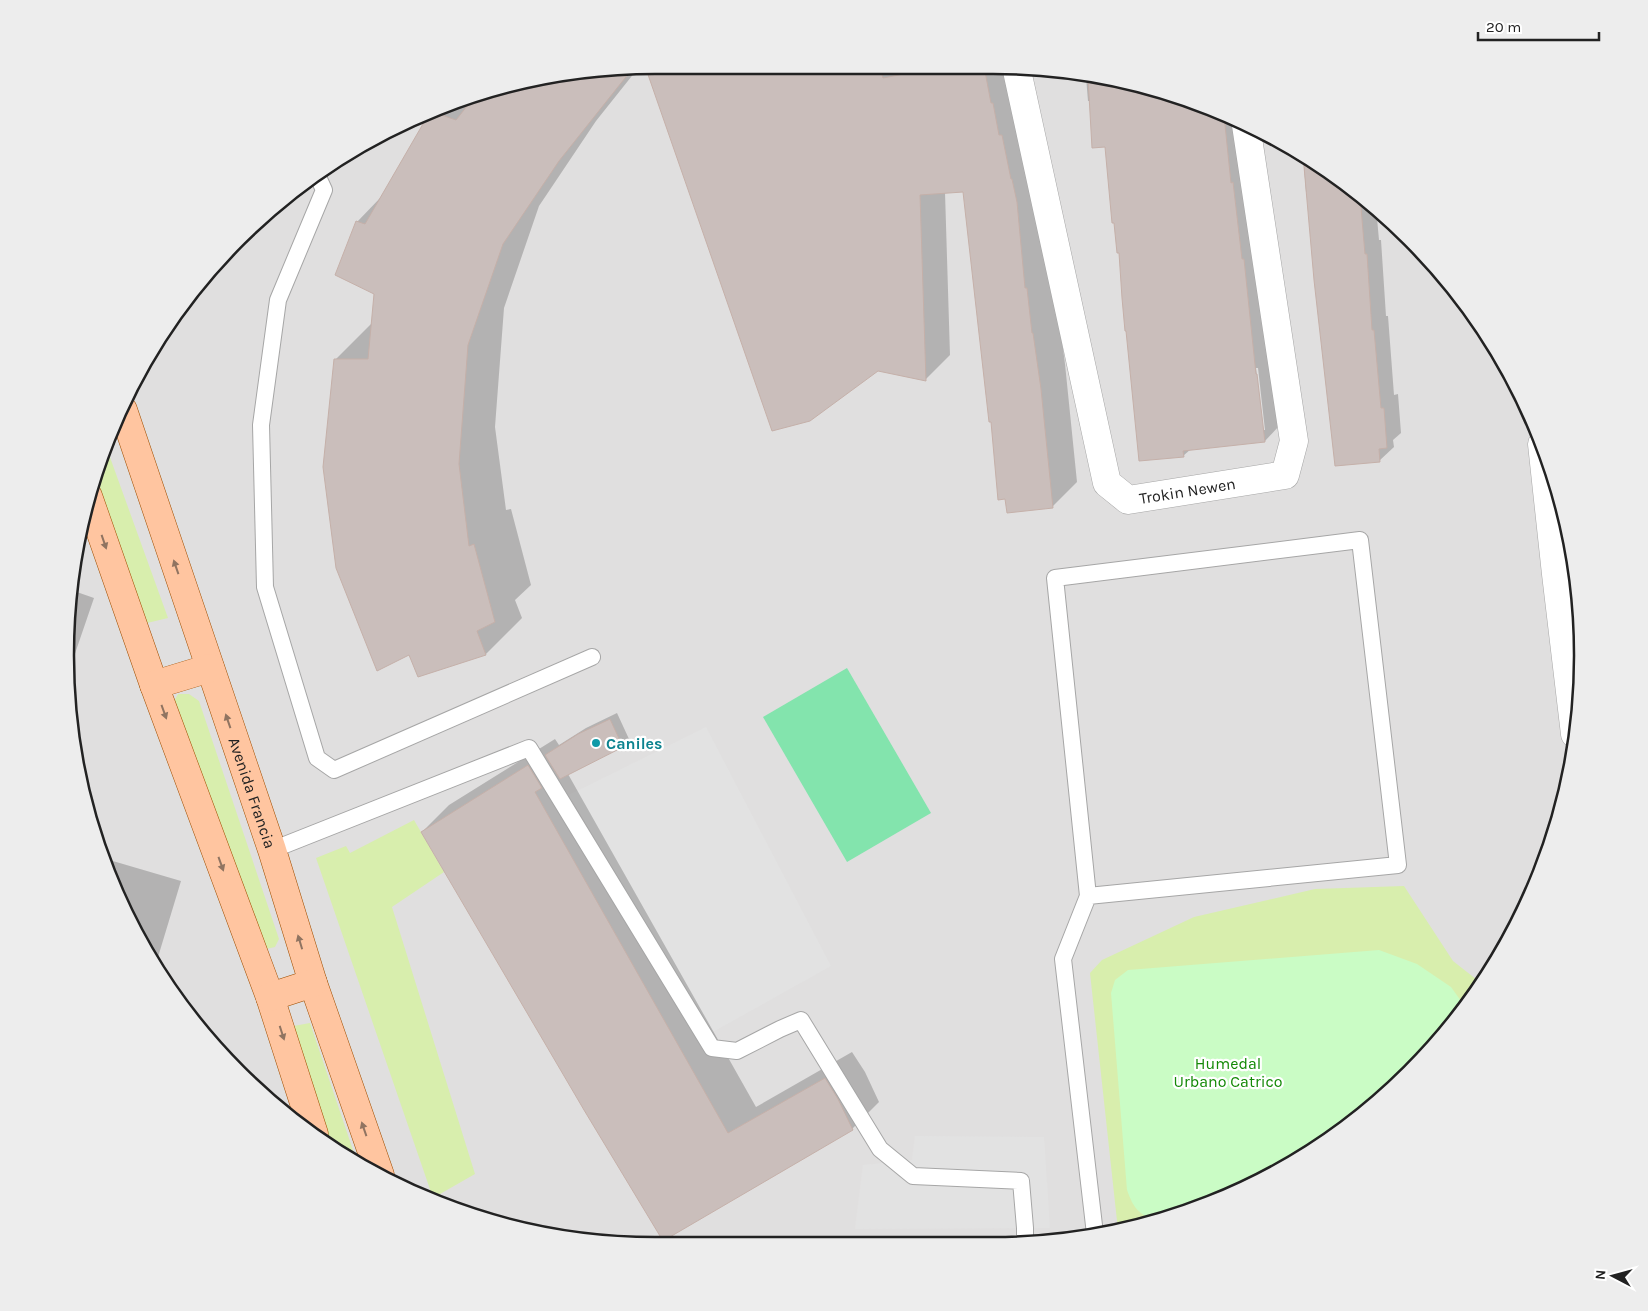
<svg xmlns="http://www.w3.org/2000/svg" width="1648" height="1311" font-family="Karla,sans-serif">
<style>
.residential{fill:#e0dfdf}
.grass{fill:#d8eead}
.park{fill:#cafcc5}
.pitch{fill:#83e4ad}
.parking{fill:#e2e2e2}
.shadow{fill:#0003;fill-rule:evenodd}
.building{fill:#cabebb;stroke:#c5b0a9}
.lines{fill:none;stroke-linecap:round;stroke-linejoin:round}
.lane-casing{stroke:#a6a6a6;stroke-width:18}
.street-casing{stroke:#a6a6a6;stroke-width:29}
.primary-casing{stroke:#9f4e00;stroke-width:29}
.lane{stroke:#fff;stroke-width:16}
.street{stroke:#fff;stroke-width:28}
.primary{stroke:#ffc5a0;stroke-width:28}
.oneway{fill:#907461}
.culture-dot{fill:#0f9aa8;stroke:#fff;stroke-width:2}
.labels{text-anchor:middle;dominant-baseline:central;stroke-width:4.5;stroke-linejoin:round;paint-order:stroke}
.street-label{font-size:16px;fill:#222;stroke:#fff}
.culture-label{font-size:16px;font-weight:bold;fill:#0d838f;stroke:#fff;text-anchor:start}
.park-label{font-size:16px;fill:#138906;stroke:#fff}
.rim{fill:none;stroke:#222;stroke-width:2.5}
</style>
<rect width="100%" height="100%" fill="#f2ede8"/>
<!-- residential -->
<path class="residential" d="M 655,65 L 1031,66 L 1183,96 L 1287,144 L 1382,211 L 1461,296 L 1504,361 L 1552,466 L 1578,579 L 1582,694 L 1563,809 L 1522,917 L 1461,1015 L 1382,1100 L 1287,1167 L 1146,1226 L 1031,1245 L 655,1246 L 541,1235 L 430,1201 L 327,1146 L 212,1045 L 144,950 L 85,808 L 65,655 L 85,502 L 144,360 L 238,238 L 361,144 L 503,85 Z"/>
<!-- grass -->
<path class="grass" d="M 107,449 L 168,618 L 147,623 L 96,477 Z
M 178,694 L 189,694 L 199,701 L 279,939 L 275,947 L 266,949 L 171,707 Z
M 414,820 L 444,872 L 392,907 L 475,1174 L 433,1198 L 316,858 L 346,846 L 350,853 Z
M 1404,886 L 1453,961 L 1481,983 L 1461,1015 L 1382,1100 L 1288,1167 L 1146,1226 L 1118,1230 L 1090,973 L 1102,960 L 1194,917 L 1315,889 Z
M 310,1023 L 357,1162 L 328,1147 L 288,1027 Z"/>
<!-- park -->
<path class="park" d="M 1379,950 L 1417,964 L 1451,987 L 1466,1008 L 1461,1015 L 1382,1100 L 1288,1167 L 1157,1221 C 1138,1214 1134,1209 1127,1190 L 1111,993 L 1115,980 L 1128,970 Z"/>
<!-- pitch -->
<path class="pitch" d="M 847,668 L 931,813 L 847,862 L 763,717 Z"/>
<!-- parking -->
<path class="parking" d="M 706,727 L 831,966 L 711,1033 L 569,795 Z
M 915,1136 L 1044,1137 L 1050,1228 L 855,1229 L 863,1165 L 912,1160 Z"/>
<!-- shadow -->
<path class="shadow" d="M 656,65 L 1014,66 L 1058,309 L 1065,364 L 1077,482 L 1052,507 L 992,420 L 964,191 L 945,192 L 950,355 L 925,380 L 646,66 Z
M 639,67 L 596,121 L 539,206 L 504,308 L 495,427 L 506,510 L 511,509 L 531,585 L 515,600 L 522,618 L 486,654 L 419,676 L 335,360 L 372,323 L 376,293 L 357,222 L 382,196 L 428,116 L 503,85 Z
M 1086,77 L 1183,96 L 1241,123 L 1279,426 L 1265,441 L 1191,449 L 1183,456 L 1120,251 L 1106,145 L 1091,101 L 1088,101 ZM 1256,368 L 1258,368 L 1265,430 L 1263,430 Z
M 1303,155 L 1376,207 L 1379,240 L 1381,240 L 1386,316 L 1388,316 L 1394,395 L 1398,394 L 1401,433 L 1393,440 L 1394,447 L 1379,461 L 1308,192 L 1306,192 Z
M 74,591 L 94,598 L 68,674 L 65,655 Z
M 617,713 L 629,739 L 622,746 L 568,774 L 756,1107 L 852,1052 L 865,1072 L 879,1102 L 852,1129 L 664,1239 L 422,832 L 449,805 L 555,739 L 559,745 L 586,728 Z
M 106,859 L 181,881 L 155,967 L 144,950 Z"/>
<!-- building -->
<path class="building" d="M 656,65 L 879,66 L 883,78 L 945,66 L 984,66 L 991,103 L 993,103 L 999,135 L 1002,135 L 1011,179 L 1012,179 L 1017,202 L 1025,288 L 1027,288 L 1032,333 L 1033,333 L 1041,389 L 1053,508 L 1007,513 L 1005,499 L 998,500 L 991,422 L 989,422 L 963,192 L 920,195 L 926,381 L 878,371 L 810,421 L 772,431 L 645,66 Z
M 633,68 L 559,161 L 503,244 L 468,345 L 459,464 L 469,546 L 474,544 L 495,622 L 477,631 L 486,655 L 418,677 L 409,655 L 377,671 L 336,568 L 323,467 L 334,359 L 368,359 L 374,294 L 335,275 L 356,221 L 365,224 L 427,117 L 436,113 L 456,120 L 475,96 L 503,85 Z
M 1088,78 L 1183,96 L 1224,115 L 1231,183 L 1233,182 L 1242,259 L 1244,259 L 1256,374 L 1257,374 L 1265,442 L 1183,451 L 1184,457 L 1139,461 L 1126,331 L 1125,331 L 1122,298 L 1119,253 L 1117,253 L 1114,223 L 1112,223 L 1105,147 L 1092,148 Z
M 1303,155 L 1360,196 L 1365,254 L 1367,254 L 1372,330 L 1374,330 L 1381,408 L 1384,408 L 1387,448 L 1379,449 L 1380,462 L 1335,466 L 1314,280 Z
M 610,719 L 623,747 L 560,779 L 545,755 L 578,734 Z
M 528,765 L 542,788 L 535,792 L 728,1133 L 825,1078 L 838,1099 L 853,1130 L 663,1241 L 584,1110 L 421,832 Z"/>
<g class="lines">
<!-- lane casing -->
<g class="lane-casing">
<path id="lane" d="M 318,177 L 324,190 L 278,300 L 261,425 L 265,587 L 317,758 L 334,770 L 592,657
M 272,850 L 529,748 L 712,1048 L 737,1051 L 780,1029 L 801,1020 L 880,1149 L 913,1176 L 1021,1181 L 1025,1228 L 1025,1245
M 1088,896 L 1398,865 L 1360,540 L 1055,578 L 1088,896 L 1063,959 L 1095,1234"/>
</g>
<!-- street casing -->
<g class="street-casing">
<g id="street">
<path id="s1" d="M 1016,66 L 1107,483 L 1128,500 L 1285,475 L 1294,441 L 1246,125"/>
<path d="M 1542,444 L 1556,574 L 1575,734"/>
</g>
</g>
<!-- primary casing -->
<g class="primary-casing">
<g id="primary">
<path id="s2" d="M 123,410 L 272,850 L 313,983 L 380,1175"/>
<path d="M 88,496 L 154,685 L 270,997 L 314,1134"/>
<path d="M 154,685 L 210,668"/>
<path d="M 270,997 L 313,983"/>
</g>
</g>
<!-- lane -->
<use href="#lane" class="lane"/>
<!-- street -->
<use href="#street" class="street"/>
<!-- primary -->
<use href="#primary" class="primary"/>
</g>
<!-- one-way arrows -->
<defs><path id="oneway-solid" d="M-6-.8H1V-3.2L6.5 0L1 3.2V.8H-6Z" transform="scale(1.25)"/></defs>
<g class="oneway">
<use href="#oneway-solid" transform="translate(104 542) rotate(71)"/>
<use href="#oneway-solid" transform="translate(176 567) rotate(-109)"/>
<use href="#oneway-solid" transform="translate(164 712) rotate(70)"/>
<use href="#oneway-solid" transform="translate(228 721) rotate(-109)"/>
<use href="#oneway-solid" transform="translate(221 864) rotate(70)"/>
<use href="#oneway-solid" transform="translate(300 942) rotate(-107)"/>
<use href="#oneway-solid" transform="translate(282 1033) rotate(72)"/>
<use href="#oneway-solid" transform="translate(364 1129) rotate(-109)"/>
</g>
<!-- markers -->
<circle class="culture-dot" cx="596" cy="743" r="5"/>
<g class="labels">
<!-- street labels -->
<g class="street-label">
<text stroke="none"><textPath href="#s1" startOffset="514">Trokin Newen</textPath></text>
<text stroke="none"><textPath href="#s2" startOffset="404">Avenida Francia</textPath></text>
</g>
<!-- culture labels -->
<g class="culture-label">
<text x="606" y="743">Caniles</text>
</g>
<!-- park labels -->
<g class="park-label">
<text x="1228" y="1063">Humedal<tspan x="1228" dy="18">Urbano Catrico</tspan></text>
</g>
</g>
<!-- crop -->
<path d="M0 0H1648V1311H0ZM655 74H993A581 581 0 0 1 1574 655V656A581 581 0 0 1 993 1237H655A581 581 0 0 1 74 656V655A581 581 0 0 1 655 74Z" fill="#ededed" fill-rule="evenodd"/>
<path class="rim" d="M655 74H993A581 581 0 0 1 1574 655V656A581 581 0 0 1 993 1237H655A581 581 0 0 1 74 656V655A581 581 0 0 1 655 74Z"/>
<!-- north arrow -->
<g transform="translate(1613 1276) rotate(276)" stroke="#ffffff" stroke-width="4" paint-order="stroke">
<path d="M0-4L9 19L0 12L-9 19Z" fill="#222222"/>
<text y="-8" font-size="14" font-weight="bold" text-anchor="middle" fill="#222222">N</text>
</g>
<!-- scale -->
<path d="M1478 32v8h121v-8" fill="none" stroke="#222222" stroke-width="2.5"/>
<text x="1486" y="32" font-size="15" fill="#222222" stroke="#ffffff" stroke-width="4" paint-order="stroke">20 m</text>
</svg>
